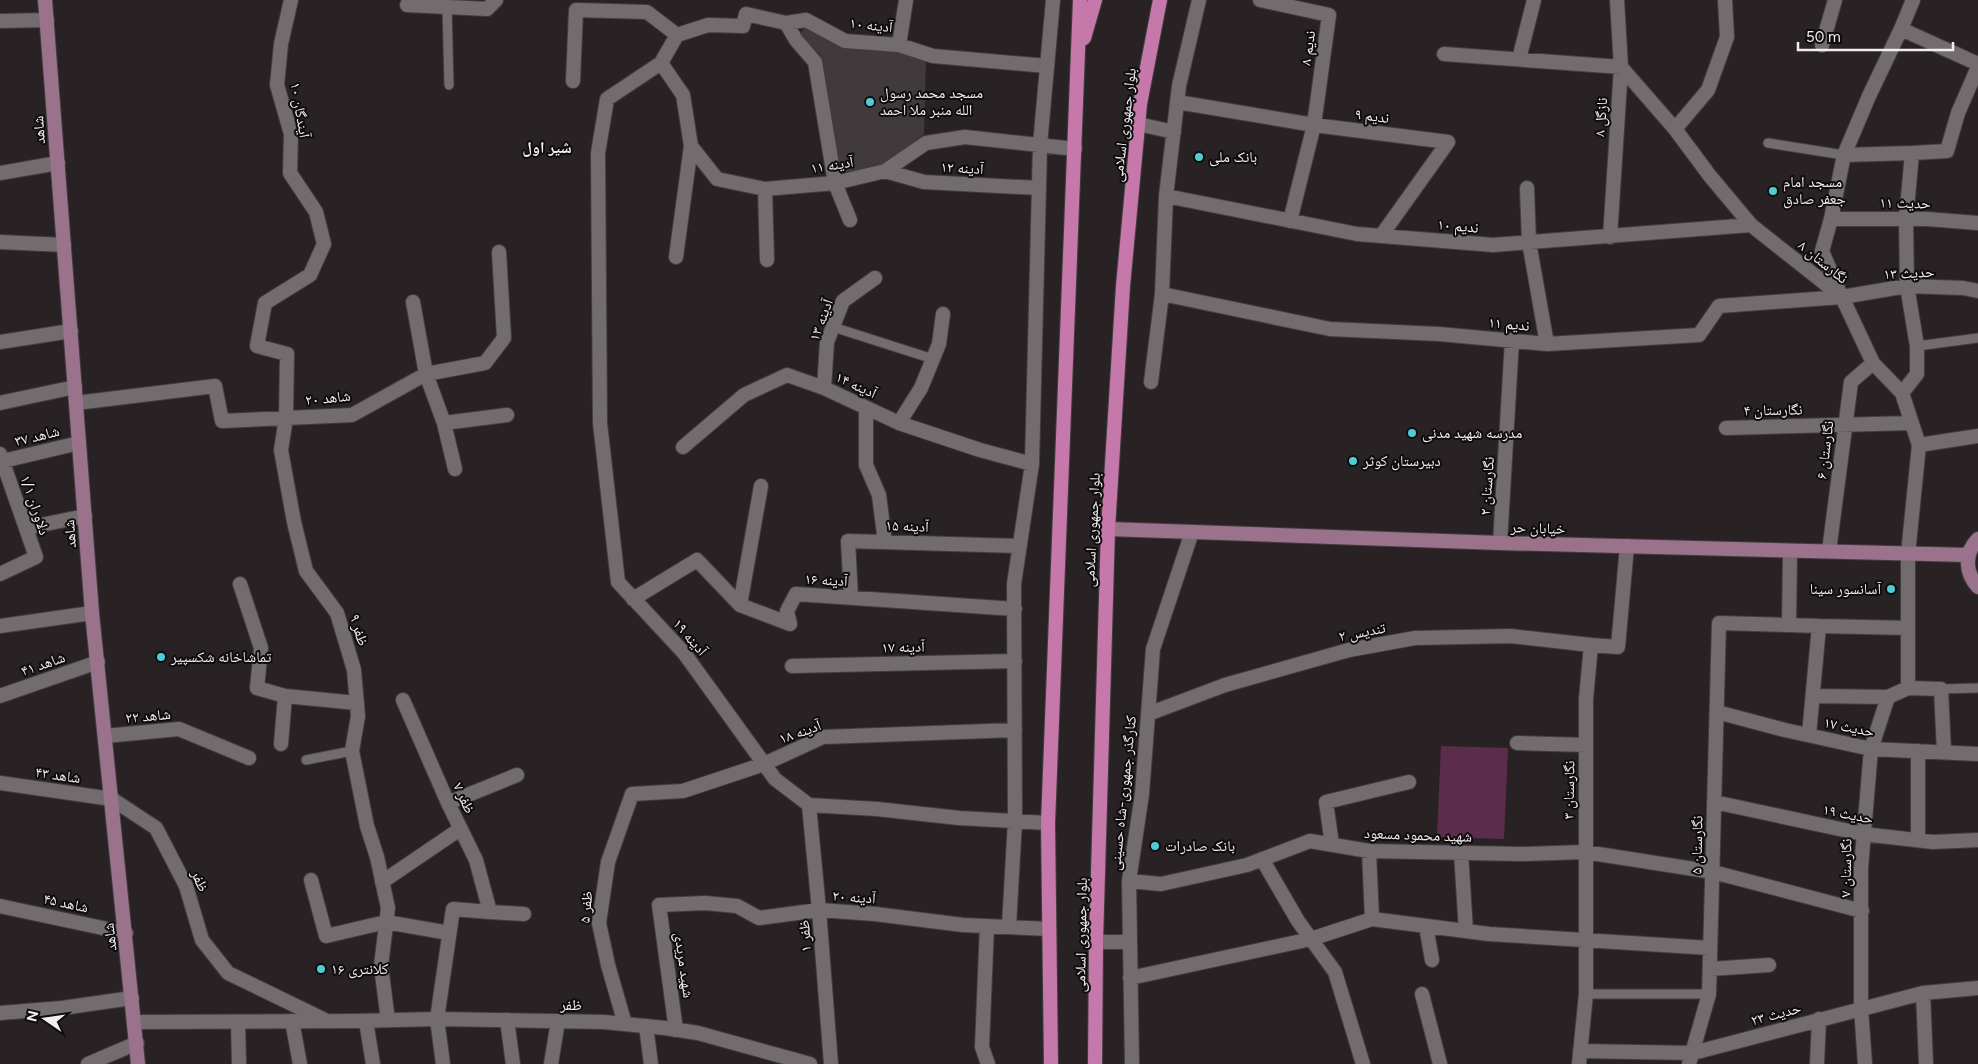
<svg xmlns="http://www.w3.org/2000/svg" width="1978" height="1064" font-family="Figtree,'Noto Naskh Arabic',sans-serif">
<style>
.green{fill:#5c2d4b}
.building{fill:#403a3d}
.lines{fill:none;stroke-linecap:round;stroke-linejoin:round}
.service-casing{stroke:#423e40;stroke-width:11}
.minor-casing{stroke:#423e40;stroke-width:16}
.tertiary-casing{stroke:#423e40;stroke-width:16}
.secondary-casing{stroke:#423e40;stroke-width:16}
.primary-casing{stroke:#423e40;stroke-width:16}
.service{stroke:#726c6f;stroke-width:9}
.minor{stroke:#726c6f;stroke-width:14}
.tertiary{stroke:#726c6f;stroke-width:14}
.secondary{stroke:#9b728c;stroke-width:14}
.primary{stroke:#c578a9;stroke-width:14}
.poi-dot{fill:#51ccd4;stroke:#0f0c0e;stroke-width:2}
.labels{text-anchor:middle;dominant-baseline:central;stroke-width:4;stroke-linejoin:round;paint-order:stroke}
.street-label{font-size:15px;fill:#f2eef0;stroke:#0f0c0e}
.poi-label{font-size:15px;fill:#f2eef0;stroke:#0f0c0e;text-anchor:start}
.neighbourhood-label{font-size:16px;font-weight:bold;fill:#f2eef0;stroke:#0f0c0e}
</style>
<rect width="100%" height="100%" fill="#282225"/>
<!-- green -->
<path class="green" d="M 1441,746 L 1508,748 L 1504,839 L 1437,837 Z"/>
<!-- building -->
<path class="building" d="M 806,26 L 846,49 L 891,50 L 926,59 L 924,134 L 883,167 L 841,174 L 820,54 L 799,36 Z"/>
<g class="lines">
<!-- service casing -->
<g class="service-casing">
<path id="service" d="M 447,7 L 449,85
M 1768,143 L 1844,155
M 833,327 L 933,359
M 1917,346 L 1978,338
M 1941,689 L 1978,688
M 306,760 L 352,751
M 1586,994 L 1709,994"/>
</g>
<!-- minor casing -->
<g class="minor-casing">
<path id="minor" d="M 291,0 L 281,44 L 277,85 L 291,134 L 290,173 L 316,212 L 324,244 L 310,275 L 265,303 L 257,346 L 287,354 L 286,418 L 281,450 L 294,522 L 306,571 L 337,613 L 354,670 L 358,716 L 352,751 L 367,826 L 377,857 L 388,908 L 381,966 L 388,1020
M 1260,0 L 1329,15 L 1314,125 L 1290,221
M 407,5 L 487,9 L 496,0
M 0,21 L 47,20
M 786,23 L 796,40 L 815,62 L 835,183 L 850,220
M 1901,29 L 1978,64
M 677,35 L 661,63 L 607,99 L 598,153 L 600,423 L 618,582 L 684,653 L 775,779 L 809,805 L 877,809 L 959,818 L 1048,823
M 899,45 L 906,0
M 1822,45 L 1835,0
M 1444,54 L 1621,67 L 1675,129 L 1710,176 L 1751,225 L 1842,297 L 1873,363 L 1902,393 L 1919,445 L 1908,554 L 1908,688 L 1888,697 L 1871,749 L 1861,868 L 1861,1008 L 1865,1064
M 1519,59 L 1534,0
M 661,63 L 683,95 L 691,146 L 717,179 L 765,189 L 835,183 L 885,171 L 926,143 L 965,137 L 1075,149
M 573,81 L 576,10 L 647,12 L 677,35 L 708,25 L 743,26 L 746,14 L 786,23 L 806,20 L 845,41 L 899,45 L 933,56 L 1047,66
M 1177,102 L 1314,125 L 1448,142 L 1381,236
M 1138,124 L 1174,132
M 1675,129 L 1708,90 L 1727,37 L 1725,0
M 1844,155 L 1912,153
M 885,171 L 924,182 L 1039,188
M 0,173 L 58,163
M 1527,188 L 1529,242 L 1547,344
M 765,189 L 767,260
M 1166,196 L 1357,234 L 1493,245 L 1751,225
M 1831,219 L 1927,219 L 1978,223
M 1610,237 L 1621,67 L 1617,0
M 0,242 L 64,245
M 676,257 L 691,146
M 1162,294 L 1330,329 L 1439,334 L 1547,344 L 1699,335 L 1719,306 L 1842,297 L 1907,286 L 1963,288 L 1978,291
M 1841,296 L 1822,251 L 1831,219 L 1844,155 L 1869,96 L 1901,29 L 1913,0
M 413,302 L 426,374 L 444,423 L 455,469
M 0,342 L 71,331
M 1151,382 L 1162,294 L 1166,196 L 1179,86 L 1199,0
M 824,388 L 827,342 L 843,301 L 875,278
M 1902,393 L 1917,374 L 1917,346 L 1907,286 L 1906,219 L 1912,153 L 1947,151 L 1958,113 L 1978,67
M 0,403 L 75,387
M 76,403 L 215,386 L 222,421 L 352,415 L 426,374 L 485,363 L 504,338 L 499,252
M 866,408 L 866,465 L 879,495 L 885,542
M 444,423 L 507,415
M 899,423 L 921,388 L 939,344 L 943,314
M 1726,428 L 1912,423
M 1919,445 L 1978,436
M 683,447 L 744,395 L 787,375 L 824,388 L 899,423 L 980,450 L 1032,464
M 0,454 L 36,557 L 0,574
M 3,461 L 79,443
M 26,528 L 85,516
M 1500,543 L 1512,340
M 1790,551 L 1789,625 L 1819,626 L 1809,735
M 1829,551 L 1851,382 L 1873,363
M 240,584 L 261,648 L 257,688 L 285,696 L 281,744
M 851,597 L 848,541 L 1020,546
M 633,599 L 697,560 L 740,605 L 790,624 L 787,611 L 796,594 L 1015,609
M 740,605 L 761,486
M 1819,626 L 1908,628
M 792,666 L 1015,661
M 1908,688 L 1941,689 L 1944,752
M 0,696 L 98,662
M 285,696 L 357,703
M 1813,696 L 1888,697
M 403,700 L 448,803 L 476,860 L 490,912 L 453,909 L 437,1019 L 443,1064
M 1717,712 L 1785,730 L 1871,749 L 1978,754
M 1148,714 L 1225,685 L 1349,650 L 1415,638 L 1511,636 L 1591,645
M 105,736 L 179,729 L 249,758
M 1517,743 L 1586,745
M 1918,751 L 1918,840
M 0,783 L 112,799 L 156,828 L 186,886 L 202,940 L 228,973 L 327,1021
M 1714,802 L 1863,834 L 1933,842 L 1978,840
M 448,803 L 517,775
M 809,805 L 819,910 L 831,1064
M 1332,844 L 1326,802 L 1409,782
M 1369,851 L 1372,919
M 1461,853 L 1466,931
M 1262,859 L 1298,921 L 1335,972 L 1363,1064
M 311,880 L 326,936 L 386,922 L 449,933
M 1129,881 L 1161,884 L 1247,865 L 1310,841 L 1369,851 L 1521,854 L 1585,852 L 1713,872 L 1862,911
M 382,882 L 460,829
M 0,906 L 126,933
M 490,912 L 524,914
M 987,926 L 982,1047 L 988,1064
M 1009,926 L 1015,821 L 1014,584 L 1032,464 L 1040,145 L 1053,0
M 1426,926 L 1432,960
M 1096,942 L 1129,942
M 1710,969 L 1769,965
M 1130,978 L 1311,939 L 1372,919 L 1489,934 L 1710,948
M 1923,993 L 1926,1064
M 1422,994 L 1440,1064
M 0,1013 L 62,1008 L 132,998
M 507,1020 L 513,1064
M 292,1021 L 300,1064
M 366,1021 L 373,1064
M 238,1022 L 239,1064
M 625,1024 L 608,965 L 599,923 L 608,862 L 632,794 L 683,791 L 764,764 L 823,737 L 1015,730
M 646,1026 L 651,1064
M 676,1030 L 659,905 L 705,903 L 737,906 L 759,918 L 819,910 L 875,914 L 963,925 L 1049,929
M 1580,1051 L 1693,1053 L 1923,993 L 1978,988
M 88,1064 L 137,1043
M 551,1064 L 558,1021
M 1132,1064 L 1129,881 L 1142,794 L 1153,649 L 1192,532
M 1579,1064 L 1586,994 L 1586,699 L 1591,645 L 1618,647 L 1627,546
M 1689,1064 L 1709,994 L 1719,623 L 1789,625
M 1817,1064 L 1819,1019"/>
</g>
<!-- tertiary casing -->
<g class="tertiary-casing">
<path id="tertiary" d="M 0,626 L 92,613
M 135,1022 L 356,1021 L 437,1019 L 604,1022 L 665,1028 L 698,1033 L 810,1064"/>
</g>
<!-- secondary casing -->
<g class="secondary-casing">
<path id="secondary" d="M 45,0 L 92,613 L 138,1064
M 1108,529 L 1500,543 L 1968,555
M 1978,539 C 1964,553 1965,573 1978,587"/>
</g>
<!-- primary casing -->
<g class="primary-casing">
<path id="primary" d="M 1084,38 L 1095,0
M 1051,1064 L 1048,823 L 1080,0
M 1095,1064 L 1096,942 L 1108,529 L 1123,286 L 1140,104 L 1160,0"/>
</g>
<!-- service -->
<use href="#service" class="service"/>
<!-- minor -->
<use href="#minor" class="minor"/>
<!-- tertiary -->
<use href="#tertiary" class="tertiary"/>
<!-- secondary -->
<use href="#secondary" class="secondary"/>
<!-- primary -->
<use href="#primary" class="primary"/>
</g>
<!-- markers -->
<g class="poi-dot">
<circle cx="870" cy="102" r="5"/>
<circle cx="1199" cy="157" r="5"/>
<circle cx="1773" cy="191" r="5"/>
<circle cx="1412" cy="433" r="5"/>
<circle cx="1353" cy="461" r="5"/>
<circle cx="1891" cy="589" r="5"/>
<circle cx="161" cy="657" r="5"/>
<circle cx="1155" cy="846" r="5"/>
<circle cx="321" cy="969" r="5"/>
</g>
<g class="labels">
<!-- street labels -->
<g class="street-label">
<text transform="translate(871 25) rotate(6)">آدینه ۱۰</text>
<text transform="translate(1308 48) rotate(-82)">ندیم ۸</text>
<text transform="translate(300 110) rotate(80)">آیندگان ۱۰</text>
<text transform="translate(1372 116) rotate(7)">ندیم ۹</text>
<text transform="translate(1601 117) rotate(-86)">نازگل ۸</text>
<text transform="translate(1124 125) rotate(-83)">بلوار جمهوری اسلامی</text>
<text transform="translate(39 130) rotate(-94)">شاهد</text>
<text transform="translate(832 165) rotate(-9)">آدینه ۱۱</text>
<text transform="translate(962 168) rotate(3)">آدینه ۱۲</text>
<text transform="translate(1905 203) rotate(1)">حدیث ۱۱</text>
<text transform="translate(1458 226) rotate(5)">ندیم ۱۰</text>
<text transform="translate(1823 262) rotate(39)">نگارستان ۸</text>
<text transform="translate(1909 273) rotate(-3)">حدیث ۱۳</text>
<text transform="translate(821 320) rotate(-70)">آدینه ۱۳</text>
<text transform="translate(1509 324) rotate(5)">ندیم ۱۱</text>
<text transform="translate(856 385) rotate(25)">آدینه ۱۴</text>
<text transform="translate(328 398) rotate(-6)">شاهد ۲۰</text>
<text transform="translate(1773 410) rotate(-1)">نگارستان ۴</text>
<text transform="translate(37 436) rotate(-14)">شاهد ۳۷</text>
<text transform="translate(1825 450) rotate(-83)">نگارستان ۶</text>
<text transform="translate(1487 486) rotate(-86)">نگارستان ۲</text>
<text transform="translate(35 505) rotate(71)">دلاوران ۱/۱</text>
<text transform="translate(907 526) rotate(2)">آدینه ۱۵</text>
<text transform="translate(1538 528) rotate(2)">خیابان حر</text>
<text transform="translate(1092 530) rotate(-87)">بلوار جمهوری اسلامی</text>
<text transform="translate(70 534) rotate(-94)">شاهد</text>
<text transform="translate(826 580) rotate(3)">آدینه ۱۶</text>
<text transform="translate(359 630) rotate(73)">ظفر ۹</text>
<text transform="translate(1362 632) rotate(-11)">تندیس ۲</text>
<text transform="translate(690 637) rotate(49)">آدینه ۱۹</text>
<text transform="translate(903 647) rotate(-1)">آدینه ۱۷</text>
<text transform="translate(43 664) rotate(-19)">شاهد ۴۱</text>
<text transform="translate(148 716) rotate(-5)">شاهد ۲۲</text>
<text transform="translate(1849 727) rotate(11)">حدیث ۱۷</text>
<text transform="translate(800 732) rotate(-20)">آدینه ۱۸</text>
<text transform="translate(58 775) rotate(8)">شاهد ۴۳</text>
<text transform="translate(1569 790) rotate(-89)">نگارستان ۳</text>
<text transform="translate(1123 793) rotate(-84)">کنارگذر جمهوری-شاه حسینی</text>
<text transform="translate(464 798) rotate(65)">ظفر ۷</text>
<text transform="translate(1848 814) rotate(11)">حدیث ۱۹</text>
<text transform="translate(1418 835) rotate(2)">شهید محمود مسعود</text>
<text transform="translate(1697 845) rotate(-89)">نگارستان ۵</text>
<text transform="translate(1846 868) rotate(-89)">نگارستان ۷</text>
<text transform="translate(200 881) rotate(68)">ظفر</text>
<text transform="translate(854 897) rotate(4)">آدینه ۲۰</text>
<text transform="translate(66 903) rotate(12)">شاهد ۴۵</text>
<text transform="translate(586 907) rotate(-85)">ظفر ۵</text>
<text transform="translate(1081 935) rotate(-89)">بلوار جمهوری اسلامی</text>
<text transform="translate(805 936) rotate(-94)">ظفر ۱</text>
<text transform="translate(110 937) rotate(-96)">شاهد</text>
<text transform="translate(684 965) rotate(82)">شهید مریدی</text>
<text transform="translate(571 1005) rotate(1)">ظفر</text>
<text transform="translate(1776 1014) rotate(-15)">حدیث ۲۳</text>
</g>
<!-- poi labels -->
<g class="poi-label">
<text x="880" y="93">مسجد محمد رسول<tspan x="880" dy="17">الله منبر ملا احمد</tspan></text>
<text x="1209" y="157">بانک ملی</text>
<text x="1783" y="182">مسجد امام<tspan x="1783" dy="17">جعفر صادق</tspan></text>
<text x="1422" y="433">مدرسه شهید مدنی</text>
<text x="1363" y="461">دبیرستان کوثر</text>
<text x="1881" y="589" text-anchor="end">آسانسور سینا</text>
<text x="171" y="657">تماشاخانه شکسپیر</text>
<text x="1165" y="846">بانک صادرات</text>
<text x="331" y="969">کلانتری ۱۶</text>
</g>
<!-- neighbourhood labels -->
<g class="neighbourhood-label">
<text x="547" y="147">شیر اول</text>
</g>
</g>
<!-- north arrow -->
<g transform="translate(45 1019) rotate(283)" stroke="#0f0c0e" stroke-width="4" paint-order="stroke">
<path d="M0-4L9 19L0 12L-9 19Z" fill="#f2eef0"/>
<text y="-8" font-size="14" font-weight="bold" text-anchor="middle" fill="#f2eef0">N</text>
</g>
<!-- scale -->
<path d="M1798 42v8h155v-8" fill="none" stroke="#f2eef0" stroke-width="2.5"/>
<text x="1806" y="42" font-size="15" fill="#f2eef0" stroke="#0f0c0e" stroke-width="4" paint-order="stroke">50 m</text>
</svg>
